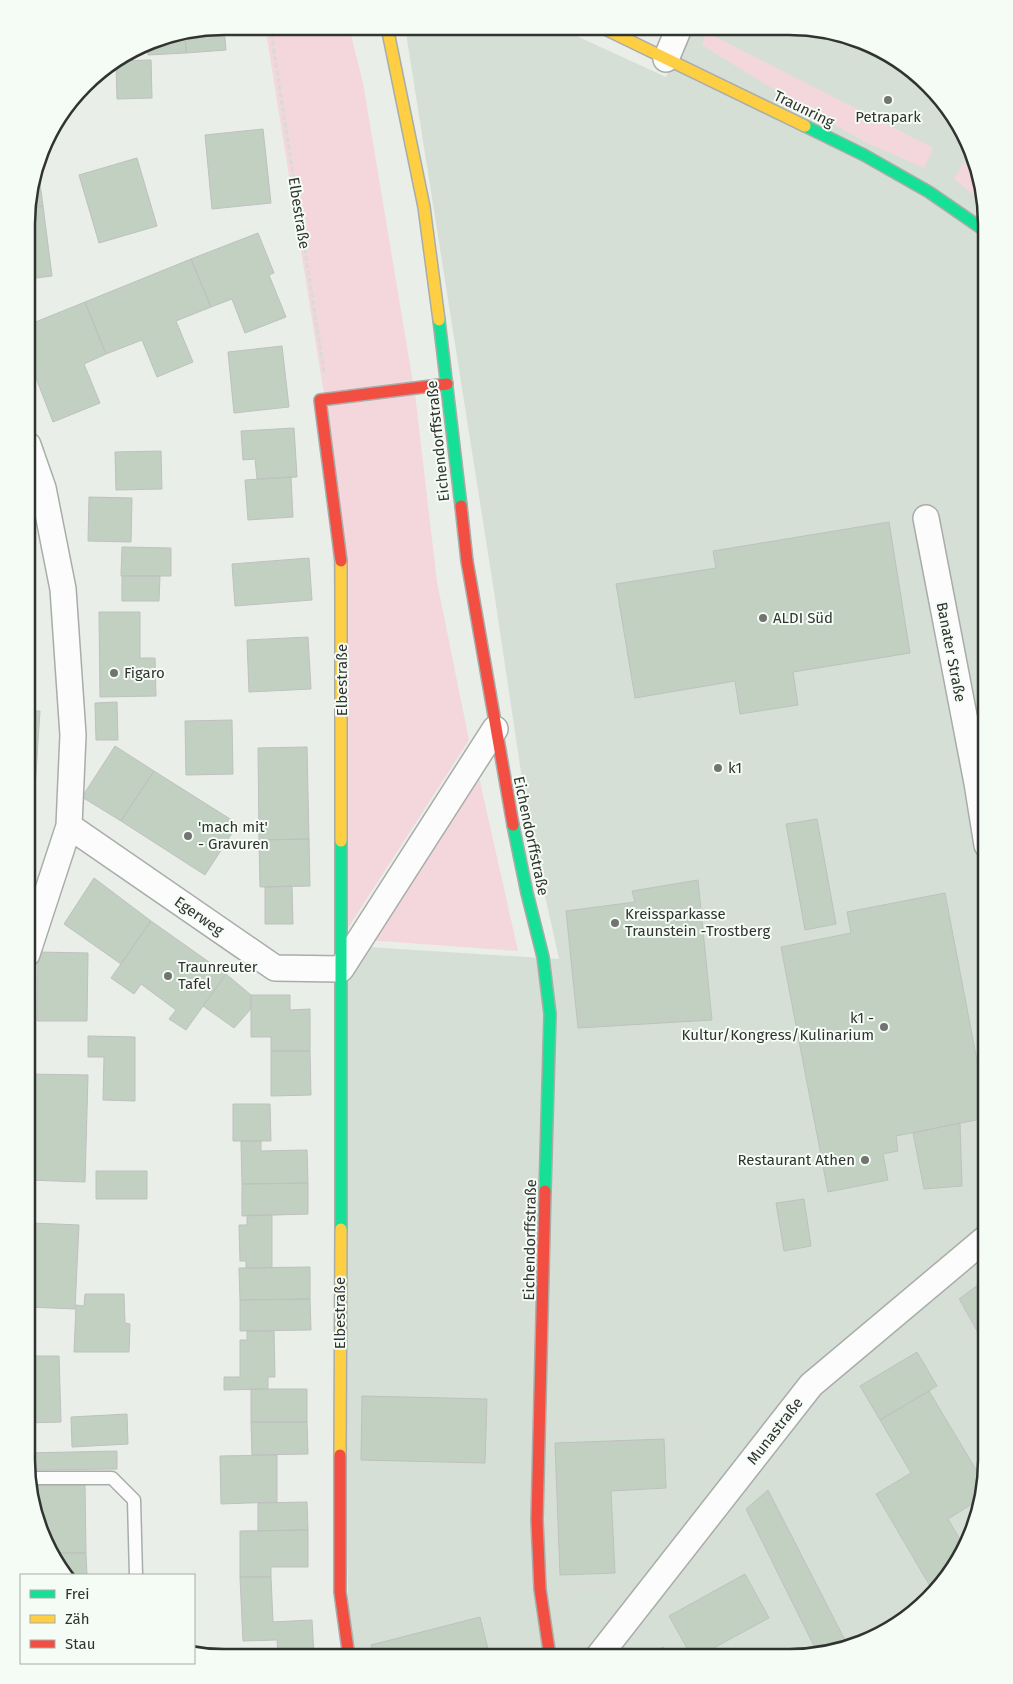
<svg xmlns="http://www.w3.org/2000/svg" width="1013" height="1684" font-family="'Fira Sans',sans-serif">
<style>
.built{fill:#d6dfd6}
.green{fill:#f3d7dc}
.building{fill:#c2d0c2;stroke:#bec1be}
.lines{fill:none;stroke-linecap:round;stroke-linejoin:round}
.lane-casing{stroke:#a9ada9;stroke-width:15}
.street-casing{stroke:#a9ada9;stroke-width:28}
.fast-casing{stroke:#a9ada9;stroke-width:14}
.slow-casing{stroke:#a9ada9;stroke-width:14}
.jam-casing{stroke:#a9ada9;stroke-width:14}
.path{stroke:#d9dad9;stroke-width:3;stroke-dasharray:5 2.5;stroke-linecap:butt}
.lane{stroke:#fcfcfc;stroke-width:12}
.street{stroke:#fcfcfc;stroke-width:25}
.fast{stroke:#16e098;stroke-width:11}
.slow{stroke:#ffcf43;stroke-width:11}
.jam{stroke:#f24e42;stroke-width:11}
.poi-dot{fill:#717471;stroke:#f5fcf5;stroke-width:2}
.labels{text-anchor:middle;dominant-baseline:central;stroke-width:4;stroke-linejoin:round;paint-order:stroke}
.street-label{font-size:15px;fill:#313331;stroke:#f5fcf5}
.poi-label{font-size:15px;fill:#313331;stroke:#f5fcf5;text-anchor:start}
.rim{fill:none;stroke:#313331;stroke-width:2.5}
</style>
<rect width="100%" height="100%" fill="#e9eee9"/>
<!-- built -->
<path class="built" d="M 409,27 L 557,27 L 666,77 L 689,28 L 815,28 L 865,41 L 910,67 L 946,104 L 972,148 L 987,224 L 986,1474 L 972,1536 L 946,1580 L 909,1617 L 865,1643 L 790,1658 L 349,1657 L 337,945 L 559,959 L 528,819 L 493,585 L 406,33 Z"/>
<!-- green -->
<path class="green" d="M 265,26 L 347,27 L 350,31 L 363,83 L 413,383 L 324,394 Z
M 706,32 L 933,148 L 924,168 L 865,142 L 788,98 L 702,45 Z
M 963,163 L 976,169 L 983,202 L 954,179 Z
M 415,394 L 437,582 L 469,740 L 346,931 L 327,405 Z
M 477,768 L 518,951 L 367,940 Z"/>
<!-- building -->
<path class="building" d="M 224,26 L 226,50 L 186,53 L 185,34 Z
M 185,34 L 186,53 L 148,55 L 147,42 L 148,41 Z
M 151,60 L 152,98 L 117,99 L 116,61 Z
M 263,129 L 271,203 L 212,209 L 205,135 Z
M 137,158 L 157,226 L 99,243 L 79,175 Z
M 39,176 L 43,206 L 28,208 L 28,198 L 34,177 Z
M 43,206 L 52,276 L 28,279 L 28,208 Z
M 258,233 L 274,273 L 269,275 L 286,317 L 245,333 L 232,299 L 211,307 L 191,259 Z
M 191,259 L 211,307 L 176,321 L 193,362 L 157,377 L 142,340 L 106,354 L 85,302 Z
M 85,302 L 106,354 L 84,364 L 100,403 L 53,422 L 36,378 L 31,380 L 28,372 L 28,325 Z
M 282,346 L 289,407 L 234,413 L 228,352 Z
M 294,428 L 297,477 L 257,479 L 255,459 L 243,460 L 241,431 Z
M 161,451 L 162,489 L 116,490 L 115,452 Z
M 291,477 L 293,517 L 248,520 L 245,480 Z
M 89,497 L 132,498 L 131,542 L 88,541 Z
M 889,522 L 910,653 L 793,672 L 798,705 L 740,714 L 735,681 L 635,698 L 616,584 L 716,568 L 713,551 Z
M 122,547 L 171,548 L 171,576 L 121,576 Z
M 309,558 L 312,600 L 235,606 L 232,564 Z
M 122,576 L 160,576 L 159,601 L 122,601 Z
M 99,612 L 140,612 L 140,658 L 155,658 L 156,696 L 100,697 Z
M 308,637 L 311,689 L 249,692 L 247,640 Z
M 117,702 L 118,740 L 96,740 L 95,703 Z
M 27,711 L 40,711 L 30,866 L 27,866 Z
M 232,720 L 233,774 L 186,775 L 185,721 Z
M 115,746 L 154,771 L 121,821 L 82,797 Z
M 307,747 L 309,839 L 259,840 L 258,748 Z
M 154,771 L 238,824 L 205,875 L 121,821 Z
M 817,819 L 836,924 L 805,930 L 786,824 Z
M 309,839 L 310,886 L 260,887 L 259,840 Z
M 94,878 L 151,921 L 121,964 L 64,924 Z
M 698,880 L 712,1020 L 578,1028 L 566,911 L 635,902 L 632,891 Z
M 292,886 L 293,924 L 265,924 L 265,887 Z
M 945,893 L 986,1108 L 986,1118 L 896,1136 L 898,1151 L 883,1154 L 888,1180 L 828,1192 L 781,947 L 851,933 L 847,912 Z
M 151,921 L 226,974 L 186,1030 L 169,1019 L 176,1010 L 141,984 L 134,994 L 111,978 Z
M 38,952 L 88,953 L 87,1021 L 37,1021 Z
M 226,974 L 251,995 L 250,1010 L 234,1028 L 203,1006 Z
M 251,995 L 290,995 L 290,1010 L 310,1009 L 310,1051 L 271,1051 L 271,1037 L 251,1037 Z
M 88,1036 L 135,1037 L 135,1101 L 103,1100 L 104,1057 L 88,1057 Z
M 271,1051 L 310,1051 L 311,1095 L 271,1096 Z
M 28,1074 L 88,1075 L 85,1182 L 27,1180 Z
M 233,1104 L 270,1104 L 271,1141 L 233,1141 Z
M 960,1123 L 962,1186 L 924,1189 L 913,1133 Z
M 241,1141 L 261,1141 L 261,1151 L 307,1150 L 308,1183 L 242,1184 Z
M 96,1171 L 147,1171 L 147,1199 L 96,1199 Z
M 308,1183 L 308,1214 L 242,1216 L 242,1184 Z
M 804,1199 L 811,1246 L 784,1251 L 776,1203 Z
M 247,1215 L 272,1215 L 272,1268 L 246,1268 L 246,1261 L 240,1261 L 239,1225 L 247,1225 Z
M 32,1223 L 79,1225 L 75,1309 L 29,1307 Z
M 310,1267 L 310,1299 L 240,1300 L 239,1268 Z
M 986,1279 L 986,1347 L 959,1299 Z
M 85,1294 L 124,1294 L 125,1323 L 130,1324 L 129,1352 L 74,1352 L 76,1305 L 84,1306 Z
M 310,1299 L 311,1330 L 240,1331 L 240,1300 Z
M 247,1331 L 274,1331 L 275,1377 L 268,1377 L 268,1389 L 224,1390 L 224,1377 L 240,1377 L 240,1340 L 247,1340 Z
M 917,1352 L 937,1386 L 880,1420 L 860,1386 Z
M 26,1356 L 59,1356 L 61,1422 L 26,1423 Z
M 251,1389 L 307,1389 L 307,1422 L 251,1422 Z
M 929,1391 L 984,1483 L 980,1499 L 948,1519 L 965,1548 L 946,1580 L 934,1593 L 876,1494 L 911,1473 L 880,1420 Z
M 362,1396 L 487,1399 L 485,1463 L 361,1460 Z
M 127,1414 L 128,1444 L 72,1447 L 71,1417 Z
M 251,1422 L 307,1422 L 308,1454 L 252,1455 Z
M 664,1439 L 666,1488 L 611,1491 L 615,1573 L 560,1575 L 555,1443 Z
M 117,1451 L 117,1469 L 28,1470 L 26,1460 L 26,1453 Z
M 277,1455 L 277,1502 L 221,1504 L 220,1456 Z
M 38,1485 L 85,1485 L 86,1553 L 51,1553 L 41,1536 L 33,1496 L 38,1496 Z
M 768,1490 L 848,1646 L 817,1652 L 746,1509 Z
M 307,1502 L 308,1530 L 258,1531 L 258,1503 Z
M 308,1530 L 308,1567 L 271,1567 L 271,1577 L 240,1577 L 240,1531 Z
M 51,1553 L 86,1553 L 87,1575 L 64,1575 Z
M 745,1574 L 769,1618 L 697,1657 L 692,1657 L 669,1616 Z
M 240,1577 L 271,1577 L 273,1622 L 312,1620 L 314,1656 L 278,1656 L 277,1640 L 243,1641 Z
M 480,1617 L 490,1657 L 374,1657 L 371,1645 Z
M 663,1647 L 669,1657 L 646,1657 Z"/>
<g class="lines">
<!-- lane casing -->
<g class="lane-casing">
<path id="lane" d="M 30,1478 L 112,1478 L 134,1500 L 136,1575"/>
</g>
<!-- street casing -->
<g class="street-casing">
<path id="street" d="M 666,59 L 679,28
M 926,518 L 977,783 L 987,845
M 69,826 L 275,968 L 341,969 L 495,729
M 27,954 L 69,826 L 73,735 L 63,589 L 43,488 L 28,445
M 598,1657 L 811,1385 L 986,1238"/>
</g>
<!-- fast casing -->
<g class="fast-casing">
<path id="fast" d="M 805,126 L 864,155 L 929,192 L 987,232
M 439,320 L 461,506
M 513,825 L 527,893 L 543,957 L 550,1014 L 545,1191
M 341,1229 L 341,841"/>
</g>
<!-- slow casing -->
<g class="slow-casing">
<path id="slow" d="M 387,27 L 424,207 L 439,320
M 601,27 L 805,126
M 341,561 L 341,841
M 340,1455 L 341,1229"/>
</g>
<!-- jam casing -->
<g class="jam-casing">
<path id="jam" d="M 461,506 L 467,561 L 513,825
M 341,561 L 320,400 L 447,384
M 545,1191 L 537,1520 L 540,1589 L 550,1657
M 340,1455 L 340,1592 L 349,1657"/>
</g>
<!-- path -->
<path class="path" d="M 270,26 L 324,372
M 956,1297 L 986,1351
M 566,1432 L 689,1430
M 568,1587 L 622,1583"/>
<!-- lane -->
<use href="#lane" class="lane"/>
<!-- street -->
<use href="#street" class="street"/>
<!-- fast -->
<use href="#fast" class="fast"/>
<!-- slow -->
<use href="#slow" class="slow"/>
<!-- jam -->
<use href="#jam" class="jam"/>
</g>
<!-- markers -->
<g class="poi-dot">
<circle cx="888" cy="100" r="5"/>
<circle cx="763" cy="618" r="5"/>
<circle cx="114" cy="673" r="5"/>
<circle cx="718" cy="768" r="5"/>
<circle cx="188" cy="836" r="5"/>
<circle cx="615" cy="923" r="5"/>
<circle cx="168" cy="976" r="5"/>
<circle cx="884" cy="1027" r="5"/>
<circle cx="865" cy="1160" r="5"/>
</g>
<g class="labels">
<!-- street labels -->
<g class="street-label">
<text transform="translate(804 109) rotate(26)">Traunring</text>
<text transform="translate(299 213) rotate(81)">Elbestraße</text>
<text transform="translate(438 441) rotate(-96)">Eichendorffstraße</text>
<text transform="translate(951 652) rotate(79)">Banater Straße</text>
<text transform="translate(342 680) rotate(-90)">Elbestraße</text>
<text transform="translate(531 836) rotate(78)">Eichendorffstraße</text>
<text transform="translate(199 916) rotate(35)">Egerweg</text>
<text transform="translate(530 1240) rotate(-89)">Eichendorffstraße</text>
<text transform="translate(340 1313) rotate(-90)">Elbestraße</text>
<text transform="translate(775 1431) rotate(-52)">Munastraße</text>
</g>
<!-- poi labels -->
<g class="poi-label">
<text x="888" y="117" text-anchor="middle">Petrapark</text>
<text x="773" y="618">ALDI Süd</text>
<text x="124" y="673">Figaro</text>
<text x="728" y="768">k1</text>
<text x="198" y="827">'mach mit'<tspan x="198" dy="17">- Gravuren</tspan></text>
<text x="625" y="914">Kreissparkasse<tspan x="625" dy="17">Traunstein -Trostberg</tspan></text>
<text x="178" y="967">Traunreuter<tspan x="178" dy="17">Tafel</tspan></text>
<text x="874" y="1018" text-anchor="end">k1 -<tspan x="874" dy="17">Kultur/Kongress/Kulinarium</tspan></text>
<text x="855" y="1160" text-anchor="end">Restaurant Athen</text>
</g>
</g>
<!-- crop -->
<path d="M0 0H1013V1684H0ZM224 35H789A189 189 0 0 1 978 224V1460A189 189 0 0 1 789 1649H224A189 189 0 0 1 35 1460V224A189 189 0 0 1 224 35Z" fill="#f5fcf5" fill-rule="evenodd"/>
<path class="rim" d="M224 35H789A189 189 0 0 1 978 224V1460A189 189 0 0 1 789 1649H224A189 189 0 0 1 35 1460V224A189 189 0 0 1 224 35Z"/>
<!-- legend -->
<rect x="20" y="1574" width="175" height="90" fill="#f5fcf5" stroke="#a7aca7"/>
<rect x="30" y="1590" width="25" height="8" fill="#16e098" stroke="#a7aca7"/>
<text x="65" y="1599" font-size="15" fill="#313331">Frei</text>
<rect x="30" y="1615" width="25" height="8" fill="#ffcf43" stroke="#a7aca7"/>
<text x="65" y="1624" font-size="15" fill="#313331">Zäh</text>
<rect x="30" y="1640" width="25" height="8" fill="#f24e42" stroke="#a7aca7"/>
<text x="65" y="1649" font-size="15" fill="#313331">Stau</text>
</svg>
